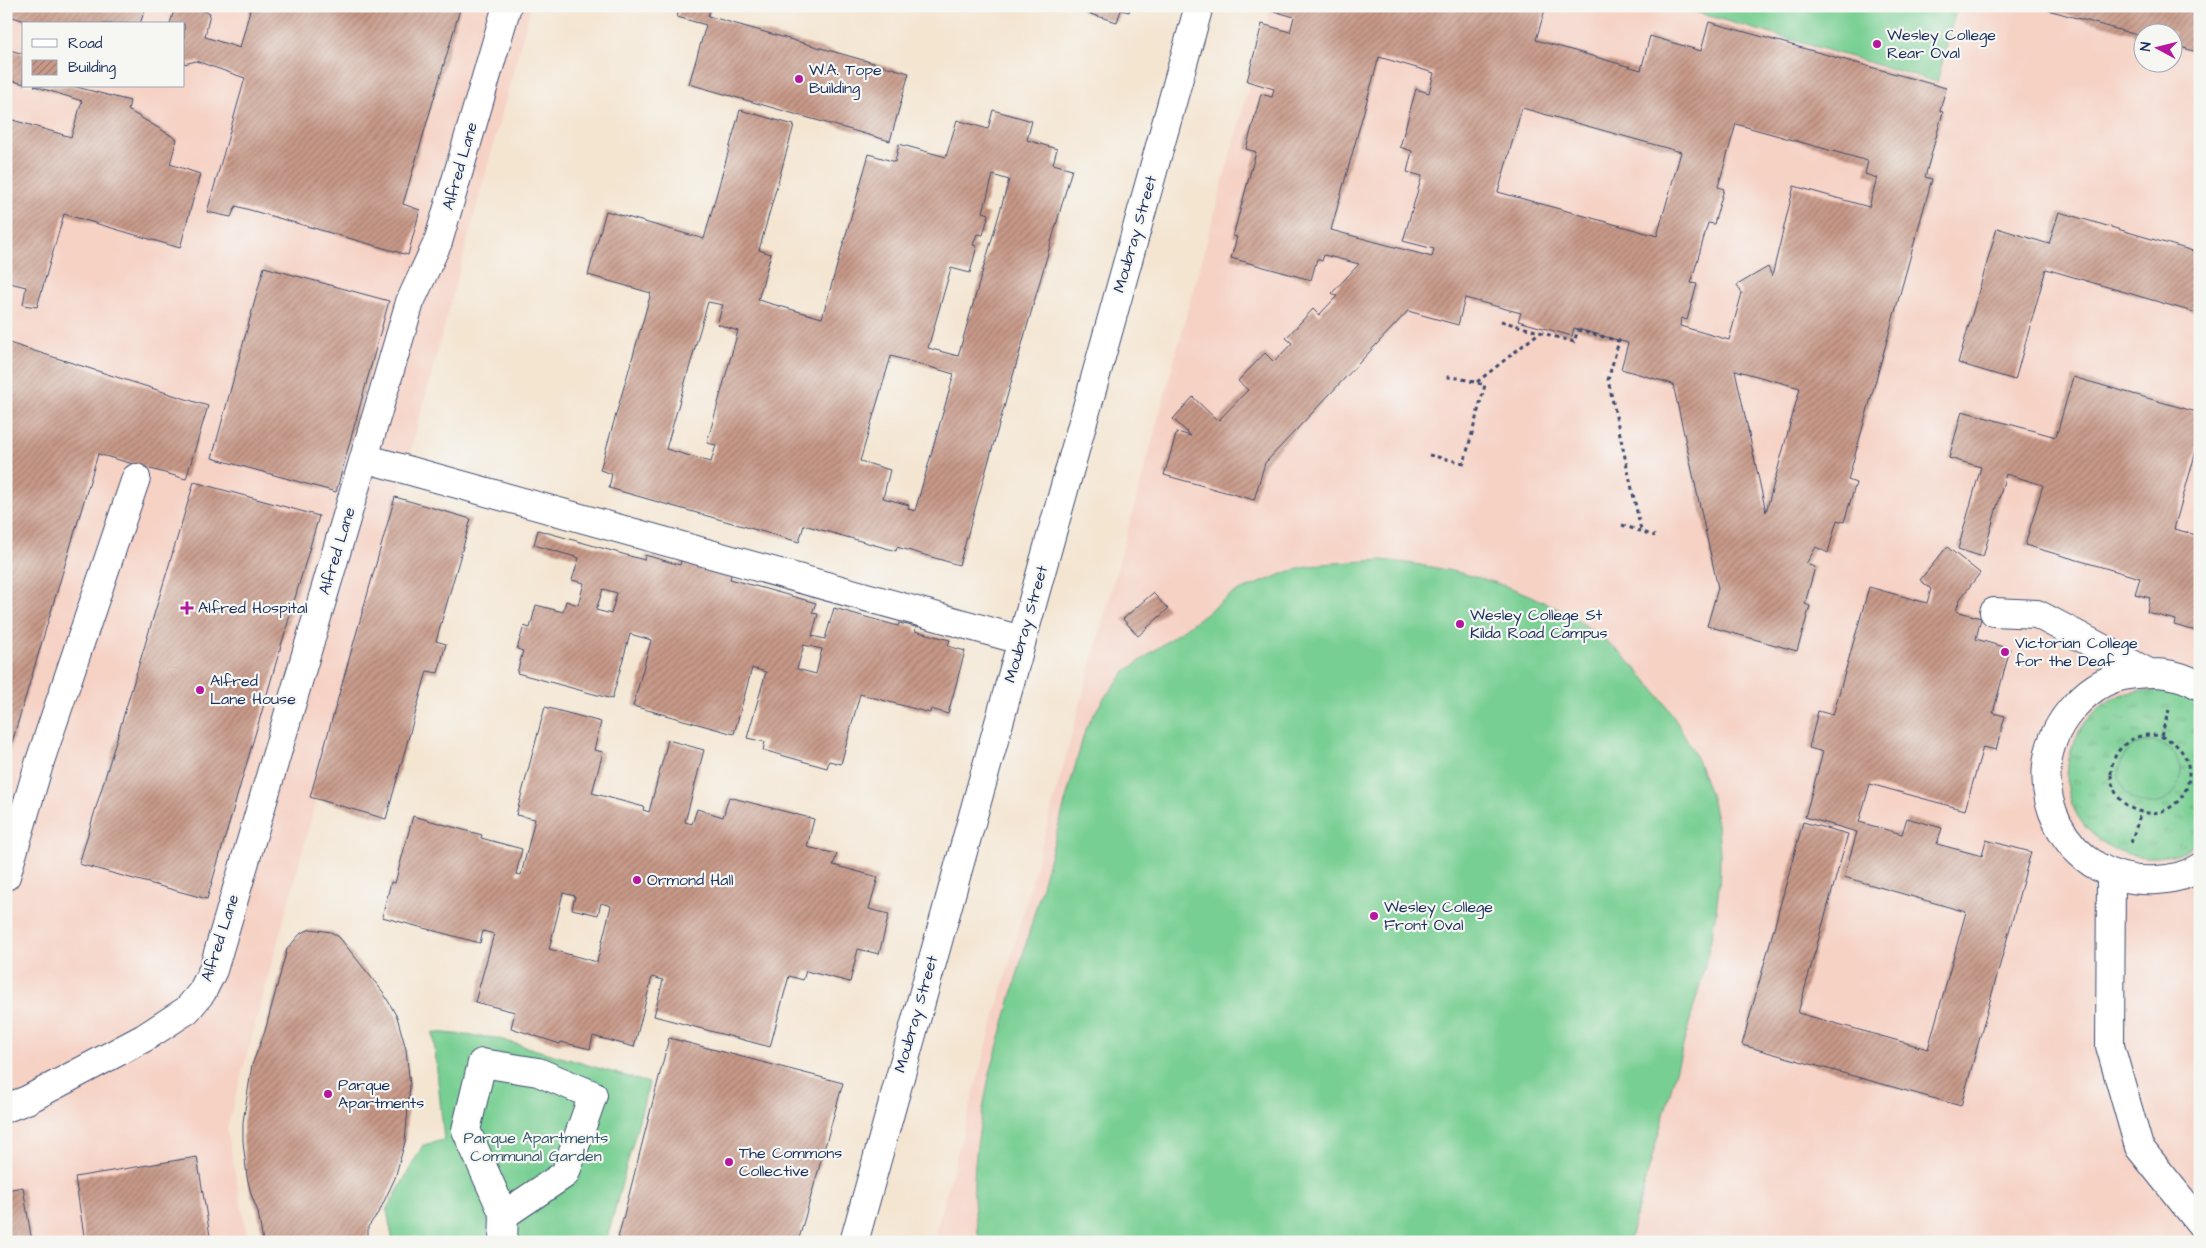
<svg xmlns="http://www.w3.org/2000/svg" width="2206" height="1248" font-family="'Architects Daughter',sans-serif">
<style>
.built{fill:#f6d2c5;fill-rule:evenodd}
.grass{fill:url(#grass-tufts);stroke:#4a7f78}
.garden{fill:#78cf93;stroke:#4a7f78}
.building{fill:url(#building-hatch);fill-rule:evenodd}
.lines{fill:none;stroke-linecap:round;stroke-linejoin:round}
.minor-casing{stroke:#3c4a6f;stroke-width:30}
.path{stroke:#3c4a6f;stroke-width:3;stroke-dasharray:4 4;stroke-linecap:butt}
.minor{stroke:#fff;stroke-width:28}
.poi-dot{fill:#b5179e;stroke:#f6f6f2;stroke-width:2}
.labels{text-anchor:middle;dominant-baseline:central;stroke-width:4.5;stroke-linejoin:round;paint-order:stroke}
.poi-label{font-size:16px;fill:#1b2f5e;stroke:#f6f6f2;text-anchor:start}
.street-label{font-size:16px;fill:#1b2f5e;stroke:#f6f6f2}
.park-label{font-size:16px;fill:#32576b;stroke:#f6f6f2}
</style>
<defs>
<pattern id="grass-tufts" width="24" height="20" patternUnits="userSpaceOnUse" patternTransform="scale(1.25)"><rect width="24" height="20" fill="#78cf93"/><path d="M3 7l-1-3M5 7V3M7 7l1-3M15 17l-1-3M17 17v-4M19 17l1-3" fill="none" stroke="#62a87b"/></pattern>
<pattern id="building-hatch" width="6" height="6" patternUnits="userSpaceOnUse" patternTransform="scale(1.25)"><rect width="6" height="6" fill="#c89988"/><path d="M-1 1l2-2M0 6l6-6M5 7l2-2" fill="none" stroke="#a27d72"/></pattern>
</defs>
<rect width="100%" height="100%" fill="#f6f6f2"/>
<filter id="ink" filterUnits="userSpaceOnUse"><feTurbulence type="fractalNoise" baseFrequency=".02" numOctaves="2"/><feDisplacementMap in="SourceGraphic" scale="10" xChannelSelector="R" yChannelSelector="G"/><feConvolveMatrix kernelMatrix="1 2 1 2 8 2 1 2 1" color-interpolation-filters="sRGB"/></filter>
<filter id="wash" filterUnits="userSpaceOnUse"><feTurbulence type="fractalNoise" baseFrequency=".0096" numOctaves="4" result="noise"/><feDisplacementMap in="SourceGraphic" scale="20" xChannelSelector="R" yChannelSelector="G"/><feGaussianBlur stdDeviation="1.12" result="paint"/><feColorMatrix in="noise" values="0 0 0 0 0 0 0 0 0 0 0 0 0 0 0 0 0 1.4 0 .05"/><feComposite in="paint" operator="in"/></filter>
<g filter="url(#wash)">
<rect width="100%" height="100%" fill="#f4e5d1"/>
<!-- built -->
<path class="built" d="M 6,6 L 531,6 L 227,1129 L 248,1242 L 6,1242 ZM 24,24 L 184,24 L 184,86 L 24,86 Z
M 1271,6 L 2200,6 L 2200,1242 L 933,1242 ZM 2144,32 L 2174,32 L 2174,62 L 2144,62 Z"/>
<!-- grass -->
<path class="grass" d="M 2142,690 C 2162,691 2183,692 2200,706 L 2200,842 C 2192,847 2181,853 2172,855 C 2135,864 2092,846 2075,811 C 2055,770 2075,717 2116,697 C 2124,693 2134,692 2142,690 Z"/>
<!-- garden -->
<path class="garden" d="M 1675,6 L 1957,6 L 1937,82 Z
M 1382,560 C 1512,574 1618,617 1685,736 C 1705,772 1719,814 1720,855 C 1721,919 1701,979 1685,1039 C 1666,1107 1647,1174 1629,1242 L 980,1242 C 966,1187 979,1131 989,1077 L 1086,727 L 1104,698 L 1125,672 L 1232,594 L 1290,571 L 1321,564 Z
M2119 773a31 31 0 1 1 62 0a31 31 0 1 1-62 0Z
M 433,1032 L 496,1038 L 649,1083 L 606,1242 L 393,1242 L 387,1210 L 423,1145 L 444,1140 Z"/>
<g id="blocks">
<!-- building -->
<path class="building" d="M 6,6 L 146,6 L 140,24 L 35,24 L 6,15 Z
M 175,6 L 190,6 L 210,13 L 205,37 L 240,48 L 251,6 L 461,6 L 403,204 L 420,210 L 408,255 L 236,206 L 231,217 L 207,212 L 245,78 L 196,61 L 184,64 L 184,24 L 170,24 Z
M 680,6 L 711,6 L 708,16 L 909,73 L 890,141 L 689,84 L 706,25 L 677,17 Z
M 1084,6 L 1131,6 L 1129,12 L 1121,10 L 1117,22 L 1083,12 Z
M 1267,6 L 1546,6 L 1536,40 L 1641,70 L 1650,36 L 1701,51 L 1709,22 L 1946,88 L 1940,111 L 1943,112 L 1925,177 L 1932,179 L 1848,480 L 1856,483 L 1844,522 L 1837,520 L 1828,553 L 1816,547 L 1806,564 L 1815,567 L 1805,604 L 1810,606 L 1797,651 L 1707,626 L 1718,588 L 1673,384 L 1621,369 L 1628,343 L 1574,328 L 1572,336 L 1518,321 L 1521,313 L 1465,298 L 1458,325 L 1408,311 L 1265,463 L 1254,500 L 1164,475 L 1177,432 L 1191,436 L 1173,419 L 1193,397 L 1218,421 L 1248,390 L 1238,381 L 1265,353 L 1274,362 L 1292,343 L 1286,338 L 1313,309 L 1319,315 L 1337,296 L 1332,293 L 1359,264 L 1324,255 L 1322,261 L 1317,259 L 1311,280 L 1231,258 L 1237,237 L 1233,236 L 1256,152 L 1246,149 L 1261,94 L 1272,97 L 1274,89 L 1247,81 L 1262,24 L 1290,32 L 1294,17 L 1267,9 ZM 1379,57 L 1434,73 L 1429,93 L 1416,89 L 1400,147 L 1412,151 L 1407,172 L 1422,176 L 1403,241 L 1434,249 L 1432,257 L 1331,230 ZM 1522,108 L 1681,152 L 1657,236 L 1498,192 ZM 1736,124 L 1868,161 L 1865,174 L 1877,178 L 1869,207 L 1794,186 L 1772,276 L 1768,267 L 1737,285 L 1742,293 L 1729,340 L 1680,326 L 1681,318 L 1687,320 L 1697,284 L 1691,283 L 1708,223 L 1714,224 L 1724,189 L 1718,187 ZM 1735,370 L 1800,388 L 1766,512 Z
M 2034,6 L 2200,6 L 2200,53 L 2174,45 L 2174,32 L 2144,32 L 2144,37 Z
M 6,49 L 24,54 L 24,84 L 6,79 Z
M 34,86 L 73,86 L 130,101 L 128,110 L 177,139 L 170,164 L 200,174 L 180,248 L 64,214 L 37,307 L 23,305 L 26,287 L 6,282 L 6,118 L 71,137 L 82,101 Z
M 740,110 L 794,125 L 759,250 L 771,254 L 758,300 L 822,318 L 869,154 L 895,162 L 899,144 L 946,157 L 957,120 L 988,129 L 993,110 L 1032,121 L 1027,140 L 1057,149 L 1053,164 L 1072,169 L 959,565 L 897,547 L 896,551 L 804,525 L 799,542 L 609,488 L 612,474 L 600,470 L 651,293 L 588,275 L 606,211 L 704,239 ZM 993,175 L 1009,180 L 958,356 L 928,348 L 951,268 L 970,273 L 977,246 L 973,245 L 977,234 L 983,235 L 989,214 L 983,212 ZM 708,302 L 723,305 L 717,324 L 738,331 L 707,443 L 716,445 L 711,462 L 666,449 ZM 891,356 L 954,374 L 915,511 L 908,509 L 909,505 L 883,498 L 890,470 L 860,461 Z
M 2059,212 L 2200,253 L 2200,314 L 2046,269 L 2015,380 L 1958,363 L 1997,228 L 2049,244 Z
M 264,267 L 389,301 L 336,492 L 212,458 Z
M 6,342 L 208,406 L 186,479 L 98,454 L 7,759 Z
M 2073,377 L 2200,413 L 2200,437 L 2174,529 L 2200,536 L 2200,632 L 2174,625 L 2175,620 L 2147,612 L 2150,598 L 2135,594 L 2140,578 L 2025,545 L 2043,485 L 2006,474 L 1983,557 L 1958,549 L 1981,467 L 1949,458 L 1962,411 L 2056,437 Z
M 194,482 L 319,516 L 207,899 L 79,864 Z
M 395,497 L 471,519 L 436,641 L 446,644 L 438,673 L 427,671 L 386,819 L 310,797 Z
M 538,530 L 644,560 L 645,555 L 680,565 L 682,557 L 732,571 L 730,579 L 816,603 L 812,613 L 818,614 L 812,636 L 825,639 L 834,608 L 898,626 L 899,623 L 916,627 L 915,631 L 950,640 L 948,646 L 965,651 L 948,714 L 931,709 L 930,713 L 860,694 L 841,764 L 829,761 L 827,768 L 763,750 L 765,742 L 747,738 L 766,672 L 752,668 L 734,734 L 633,706 L 651,640 L 630,634 L 612,699 L 517,673 L 523,651 L 517,649 L 524,626 L 530,628 L 536,605 L 563,612 L 566,601 L 578,605 L 584,583 L 572,580 L 579,558 L 534,545 ZM 603,589 L 617,593 L 611,614 L 596,610 ZM 804,645 L 822,649 L 816,674 L 797,669 Z
M 1947,547 L 1980,573 L 1960,599 L 1956,611 L 1981,618 L 1976,639 L 2010,649 L 1993,713 L 2005,716 L 1996,750 L 1983,747 L 1965,810 L 1870,784 L 1859,822 L 1902,834 L 1907,818 L 1942,828 L 1937,844 L 1982,856 L 1986,840 L 2031,852 L 1961,1106 L 1742,1045 L 1803,822 L 1848,834 L 1798,1013 L 1928,1049 L 1966,912 L 1844,877 L 1857,832 L 1805,817 L 1823,752 L 1809,748 L 1818,711 L 1833,715 L 1869,587 L 1927,603 L 1931,589 L 1920,580 Z
M 1153,593 L 1168,609 L 1138,636 L 1123,619 Z
M 545,707 L 601,722 L 594,750 L 603,752 L 592,793 L 644,807 L 643,810 L 649,812 L 668,740 L 704,750 L 685,822 L 692,824 L 697,809 L 723,817 L 729,797 L 814,819 L 807,847 L 837,854 L 833,865 L 878,877 L 869,909 L 889,914 L 879,954 L 858,949 L 850,982 L 806,971 L 803,980 L 789,976 L 770,1047 L 654,1016 L 663,980 L 652,977 L 634,1047 L 593,1036 L 590,1049 L 561,1042 L 560,1044 L 511,1028 L 515,1012 L 475,1002 L 494,934 L 483,931 L 480,943 L 382,917 L 391,882 L 395,883 L 413,816 L 482,835 L 481,838 L 522,849 L 516,874 L 521,875 L 535,819 L 516,815 ZM 563,893 L 575,896 L 572,909 L 598,915 L 601,903 L 611,906 L 597,962 L 549,949 Z
M 311,929 L 331,932 L 339,937 L 383,992 L 397,1017 L 406,1049 L 410,1085 L 405,1142 L 395,1178 L 380,1210 L 368,1227 L 368,1242 L 263,1242 L 258,1212 L 251,1194 L 247,1177 L 243,1141 L 243,1122 L 252,1065 L 265,1031 L 287,949 L 301,933 Z
M 669,1038 L 843,1083 L 798,1242 L 617,1242 Z
M 197,1157 L 211,1242 L 85,1242 L 75,1177 Z
M 23,1187 L 32,1242 L 6,1242 L 6,1190 Z"/>
</g>
</g>
<g filter="url(#ink)">
<use href="#blocks" fill-opacity="0" stroke="#3c4a6f" stroke-width="1"/>
<g class="lines">
<!-- minor casing -->
<g class="minor-casing">
<path id="minor" d="M 364,458 L 1021,640
M 1994,612 L 2037,614 L 2147,672
M 2200,686 C 2176,671 2150,671 2123,676 C 2102,680 2084,694 2070,711 C 2013,780 2066,887 2157,880 C 2172,879 2187,876 2200,867
M 2111,874 L 2110,1046 L 2139,1147 L 2200,1223
M 6,876 L 40,761 L 136,478
M 6,1108 L 27,1100 L 144,1038 L 187,1010 L 202,992 L 213,970 L 410,302 L 438,242 L 507,6
M 503,1242 L 504,1215 L 466,1130 L 482,1063 L 538,1072 L 593,1095 L 565,1174 L 504,1215
M 854,1242 L 1199,6"/>
</g>
<!-- path -->
<path class="path" d="M 1501,321 L 1574,342 L 1578,330 L 1619,341 L 1608,380 L 1641,530
M 1477,382 L 1540,332
M 1429,455 L 1464,463 L 1485,385 L 1459,378 L 1446,377
M 1622,525 L 1655,536
M2111 774a39 39 0 1 1 78 0a39 39 0 1 1-78 0Z
M 2161,736 L 2169,710
M 2131,843 L 2141,812"/>
<!-- minor -->
<use href="#minor" class="minor"/>
</g>
</g>
<!-- markers -->
<g class="poi-dot">
<circle cx="1877" cy="44" r="5"/>
<circle cx="799" cy="79" r="5"/>
<path d="M184.5 600.5h5v5h5v5h-5v5h-5v-5h-5v-5h5z"/>
<circle cx="1460" cy="624" r="5"/>
<circle cx="2005" cy="652" r="5"/>
<circle cx="200" cy="690" r="5"/>
<circle cx="637" cy="880" r="5"/>
<circle cx="1374" cy="916" r="5"/>
<circle cx="328" cy="1094" r="5"/>
<circle cx="729" cy="1162" r="5"/>
</g>
<g class="labels">
<!-- poi labels -->
<g class="poi-label">
<text x="1887" y="35">Wesley College<tspan x="1887" dy="18">Rear Oval</tspan></text>
<text x="809" y="70">W.A. Tope<tspan x="809" dy="18">Building</tspan></text>
<text x="198" y="608">Alfred Hospital</text>
<text x="1470" y="615">Wesley College St<tspan x="1470" dy="18">Kilda Road Campus</tspan></text>
<text x="2015" y="643">Victorian College<tspan x="2015" dy="18">for the Deaf</tspan></text>
<text x="210" y="681">Alfred<tspan x="210" dy="18">Lane House</tspan></text>
<text x="647" y="880">Ormond Hall</text>
<text x="1384" y="907">Wesley College<tspan x="1384" dy="18">Front Oval</tspan></text>
<text x="338" y="1085">Parque<tspan x="338" dy="18">Apartments</tspan></text>
<text x="739" y="1153">The Commons<tspan x="739" dy="18">Collective</tspan></text>
</g>
<!-- street labels -->
<g class="street-label">
<text transform="translate(460 166) rotate(-74)">Alfred Lane</text>
<text transform="translate(1135 234) rotate(-74)">Moubray Street</text>
<text transform="translate(337 551) rotate(-73)">Alfred Lane</text>
<text transform="translate(1026 624) rotate(-74)">Moubray Street</text>
<text transform="translate(220 938) rotate(-72)">Alfred Lane</text>
<text transform="translate(916 1014) rotate(-74)">Moubray Street</text>
</g>
<!-- park labels -->
<g class="park-label">
<text x="536" y="1138">Parque Apartments<tspan x="536" dy="18">Communal Garden</tspan></text>
</g>
</g>
<!-- margin -->
<rect width="2206" height="1248" fill="none" stroke="#f6f6f2" stroke-width="25"/>
<!-- legend -->
<rect x="22" y="22" width="162" height="65" fill="#f6f6f2" stroke="#9ea6b7"/>
<rect x="32" y="39" width="25" height="8" fill="#ffffff" stroke="#9ea6b7"/>
<text x="68" y="48" font-size="15" fill="#1b2f5e">Road</text>
<rect x="32" y="60" width="25" height="15" fill="url(#building-hatch)" stroke="#9ea6b7"/>
<text x="68" y="72" font-size="15" fill="#1b2f5e">Building</text>
<!-- north arrow -->
<g transform="translate(2158 48) rotate(277)"><circle r="24" fill="#f6f6f2" stroke="#9ea6b7"/>
<path d="M0-4L9 19L0 12L-9 19Z" fill="#b5179e"/>
<text y="-8" font-size="14" font-weight="bold" text-anchor="middle" fill="#1b2f5e">N</text>
</g>
</svg>
